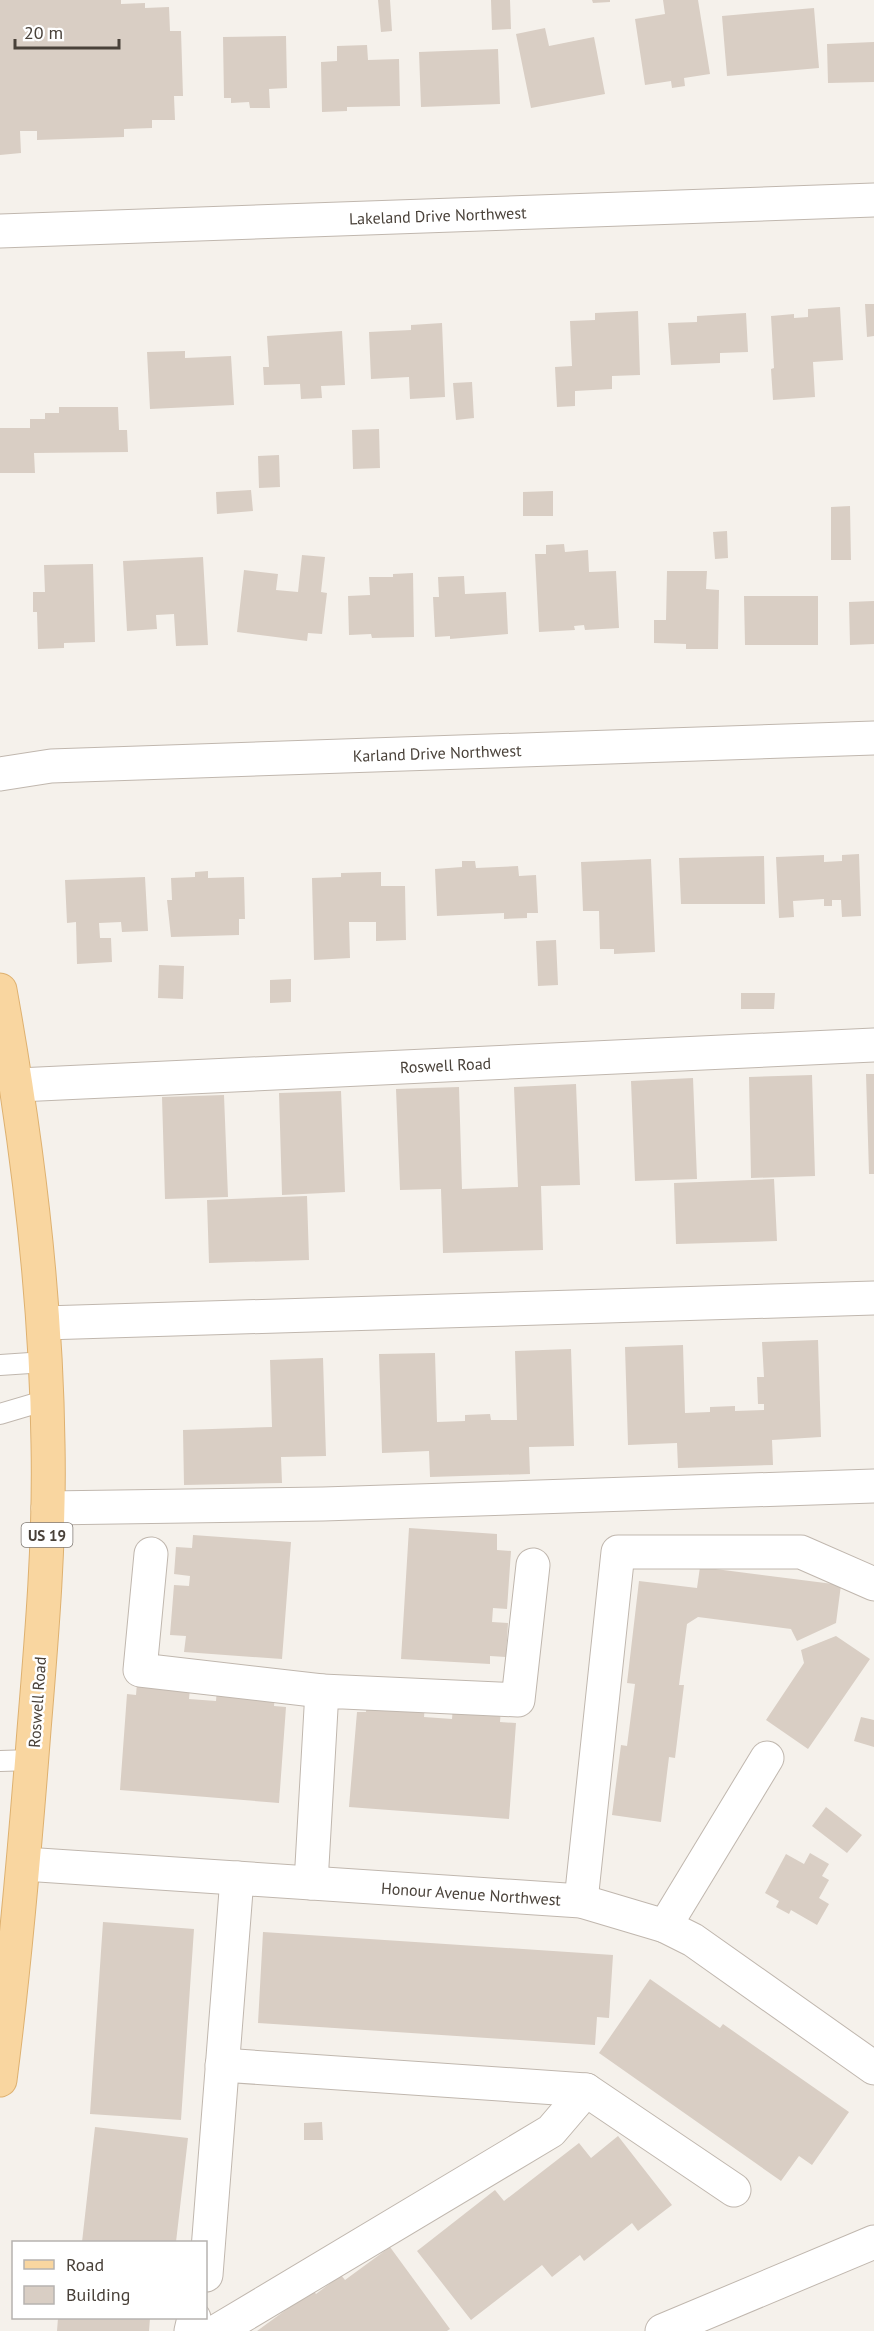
<svg xmlns="http://www.w3.org/2000/svg" width="874" height="2331" font-family="'PT Sans',sans-serif">
<style>
.building{fill:#d9cec4}
.lines{fill:none;stroke-linecap:round;stroke-linejoin:round}
.service-casing{stroke:#c0b7ae;stroke-width:22}
.minor-casing{stroke:#c0b7ae;stroke-width:35}
.tertiary-casing{stroke:#c0b7ae;stroke-width:35}
.primary-casing{stroke:#deb170;stroke-width:35}
.service{stroke:#fff;stroke-width:20}
.minor{stroke:#fff;stroke-width:33}
.tertiary{stroke:#fff;stroke-width:33}
.primary{stroke:#f9d6a0;stroke-width:33}
.labels{text-anchor:middle;dominant-baseline:central;stroke-width:5;stroke-linejoin:round;paint-order:stroke}
.shield{fill:#fff;stroke:#807a74;stroke-width:1.5}
.shield-label{font-size:15px;font-weight:bold;fill:#494139}
.street-label{font-size:16px;fill:#494139;stroke:#fff}
</style>
<rect width="100%" height="100%" fill="#f5f1eb"/>
<!-- building -->
<path class="building" d="M 0,0 L 121,0 L 121,4 L 145,3 L 145,8 L 169,7 L 170,31 L 181,31 L 183,96 L 174,96 L 175,120 L 152,120 L 152,128 L 124,129 L 124,137 L 37,140 L 37,131 L 20,131 L 21,153 L 0,155 Z
M 378,0 L 390,0 L 392,31 L 381,32 Z
M 491,0 L 510,0 L 511,29 L 492,30 Z
M 592,0 L 610,0 L 610,2 L 593,3 Z
M 663,0 L 698,0 L 710,74 L 684,78 L 685,86 L 672,88 L 671,81 L 645,85 L 635,19 L 665,14 Z
M 814,8 L 819,68 L 727,76 L 722,16 Z
M 545,28 L 549,46 L 594,37 L 605,94 L 531,108 L 516,34 Z
M 286,36 L 287,88 L 269,89 L 270,108 L 250,108 L 249,102 L 231,103 L 231,98 L 224,98 L 223,37 Z
M 874,42 L 874,82 L 828,83 L 827,44 Z
M 367,45 L 368,60 L 399,59 L 400,106 L 347,107 L 347,111 L 322,112 L 321,62 L 337,61 L 337,46 Z
M 498,49 L 500,104 L 421,107 L 419,52 Z
M 865,304 L 874,304 L 874,336 L 867,337 Z
M 840,307 L 843,360 L 813,362 L 815,397 L 773,400 L 771,369 L 774,368 L 771,316 L 794,314 L 794,318 L 808,317 L 808,309 Z
M 638,311 L 640,375 L 612,376 L 612,389 L 575,391 L 575,406 L 557,407 L 555,367 L 572,366 L 570,321 L 595,320 L 595,313 Z
M 746,313 L 748,352 L 720,353 L 720,363 L 671,365 L 668,323 L 697,322 L 697,316 Z
M 442,323 L 445,397 L 410,399 L 409,377 L 371,379 L 369,332 L 411,330 L 411,325 Z
M 342,331 L 345,385 L 321,386 L 322,398 L 301,399 L 300,384 L 264,385 L 263,367 L 269,367 L 267,336 Z
M 185,351 L 185,358 L 231,356 L 234,405 L 150,409 L 147,352 Z
M 472,382 L 474,418 L 456,420 L 453,383 Z
M 59,407 L 118,407 L 119,430 L 127,430 L 128,452 L 34,453 L 35,473 L 0,473 L 0,428 L 30,428 L 30,419 L 45,419 L 45,413 L 59,413 Z
M 379,429 L 380,468 L 353,469 L 352,430 Z
M 279,455 L 280,487 L 259,488 L 258,456 Z
M 251,490 L 253,511 L 217,514 L 216,492 Z
M 553,491 L 553,516 L 523,516 L 523,492 Z
M 850,506 L 851,560 L 831,560 L 831,507 Z
M 727,531 L 728,558 L 715,559 L 713,532 Z
M 564,544 L 565,552 L 588,550 L 589,572 L 616,571 L 619,628 L 585,630 L 584,625 L 574,626 L 575,630 L 539,632 L 535,554 L 546,554 L 546,545 Z
M 302,555 L 325,557 L 321,592 L 327,593 L 322,634 L 308,633 L 307,641 L 237,632 L 244,570 L 278,574 L 276,590 L 298,592 Z
M 203,557 L 208,645 L 176,646 L 174,614 L 156,615 L 157,629 L 127,631 L 123,561 Z
M 93,564 L 95,642 L 64,643 L 64,648 L 38,649 L 37,612 L 33,612 L 33,592 L 45,592 L 44,565 Z
M 667,571 L 707,571 L 706,589 L 719,590 L 718,649 L 686,649 L 686,644 L 654,643 L 654,620 L 666,620 Z
M 413,573 L 414,637 L 372,638 L 371,634 L 349,635 L 348,596 L 370,595 L 369,577 L 393,577 L 393,574 Z
M 464,576 L 465,594 L 506,592 L 508,634 L 450,639 L 450,636 L 435,637 L 433,597 L 439,597 L 438,577 Z
M 744,596 L 818,596 L 818,645 L 745,645 Z
M 874,601 L 874,644 L 850,645 L 849,602 Z
M 859,854 L 861,916 L 842,917 L 841,900 L 832,900 L 832,906 L 824,906 L 824,899 L 793,901 L 794,917 L 779,918 L 776,857 L 824,855 L 824,862 L 842,861 L 842,855 Z
M 764,856 L 765,904 L 681,904 L 679,858 Z
M 651,859 L 655,952 L 614,954 L 614,949 L 600,949 L 599,911 L 583,911 L 581,862 Z
M 462,861 L 475,861 L 476,868 L 518,866 L 519,876 L 536,875 L 538,913 L 527,913 L 527,918 L 504,919 L 504,913 L 437,916 L 435,869 L 462,867 Z
M 208,871 L 208,878 L 244,877 L 245,919 L 239,919 L 239,935 L 171,937 L 167,900 L 172,900 L 171,878 L 195,877 L 195,872 Z
M 381,872 L 381,886 L 405,886 L 406,940 L 376,941 L 376,922 L 349,922 L 350,958 L 314,960 L 312,878 L 341,877 L 341,873 Z
M 145,877 L 148,931 L 122,932 L 121,922 L 99,923 L 100,938 L 111,938 L 112,962 L 77,964 L 76,922 L 67,923 L 65,880 Z
M 556,940 L 558,985 L 538,986 L 536,941 Z
M 159,965 L 184,966 L 183,999 L 158,998 Z
M 291,979 L 291,1002 L 270,1003 L 270,980 Z
M 741,993 L 775,993 L 774,1009 L 741,1009 Z
M 866,1074 L 874,1074 L 874,1174 L 869,1174 Z
M 812,1075 L 815,1176 L 751,1178 L 749,1077 Z
M 693,1078 L 697,1179 L 635,1181 L 631,1081 Z
M 576,1084 L 580,1185 L 541,1186 L 543,1250 L 443,1253 L 441,1189 L 400,1190 L 396,1089 L 459,1087 L 462,1189 L 518,1187 L 514,1087 Z
M 341,1091 L 345,1192 L 282,1195 L 279,1093 Z
M 224,1095 L 228,1197 L 165,1199 L 162,1097 Z
M 774,1179 L 777,1241 L 676,1244 L 674,1183 Z
M 307,1196 L 309,1260 L 209,1263 L 207,1200 Z
M 818,1340 L 821,1437 L 772,1440 L 773,1465 L 678,1468 L 677,1443 L 628,1445 L 625,1347 L 683,1345 L 685,1413 L 710,1412 L 710,1407 L 735,1406 L 735,1411 L 764,1410 L 764,1404 L 758,1404 L 757,1377 L 764,1377 L 762,1342 Z
M 571,1349 L 574,1446 L 529,1447 L 530,1474 L 430,1477 L 429,1451 L 382,1453 L 379,1354 L 435,1353 L 437,1422 L 465,1421 L 465,1415 L 490,1414 L 491,1420 L 517,1420 L 515,1351 Z
M 323,1358 L 326,1456 L 281,1457 L 282,1483 L 184,1485 L 183,1430 L 272,1427 L 270,1360 Z
M 409,1528 L 497,1534 L 497,1550 L 511,1551 L 507,1609 L 493,1608 L 492,1622 L 508,1623 L 506,1657 L 490,1656 L 490,1664 L 401,1659 Z
M 193,1535 L 291,1542 L 282,1659 L 184,1652 L 186,1636 L 170,1635 L 174,1585 L 189,1586 L 190,1576 L 174,1574 L 176,1547 L 192,1548 Z
M 700,1567 L 841,1585 L 836,1623 L 797,1641 L 791,1629 L 698,1617 L 687,1624 L 679,1685 L 684,1685 L 675,1758 L 669,1757 L 661,1822 L 612,1815 L 621,1745 L 627,1746 L 635,1684 L 627,1683 L 639,1581 L 697,1588 Z
M 836,1636 L 870,1659 L 808,1749 L 766,1720 L 804,1663 L 801,1650 Z
M 137,1683 L 190,1688 L 189,1699 L 216,1701 L 217,1689 L 275,1694 L 274,1706 L 286,1707 L 279,1803 L 120,1790 L 127,1694 L 136,1695 Z
M 367,1700 L 425,1705 L 424,1717 L 452,1719 L 453,1706 L 501,1709 L 500,1722 L 516,1723 L 509,1819 L 349,1807 L 357,1712 L 366,1712 Z
M 861,1717 L 874,1720 L 874,1747 L 854,1741 Z
M 826,1807 L 862,1835 L 847,1853 L 812,1826 Z
M 810,1853 L 829,1864 L 822,1876 L 829,1880 L 819,1898 L 829,1904 L 817,1925 L 791,1910 L 789,1914 L 776,1907 L 779,1901 L 765,1893 L 786,1854 L 804,1864 Z
M 103,1922 L 194,1929 L 181,2120 L 90,2114 Z
M 263,1932 L 613,1955 L 609,2018 L 597,2017 L 595,2045 L 258,2023 Z
M 650,1979 L 720,2028 L 723,2024 L 849,2112 L 812,2165 L 799,2156 L 781,2181 L 599,2053 Z
M 322,2122 L 323,2140 L 304,2140 L 304,2123 Z
M 95,2127 L 188,2138 L 176,2242 L 82,2242 Z
M 618,2136 L 672,2205 L 638,2231 L 632,2223 L 584,2261 L 580,2255 L 552,2277 L 542,2265 L 471,2320 L 417,2251 L 495,2190 L 504,2201 L 579,2143 L 591,2158 Z
M 390,2247 L 450,2329 L 447,2331 L 257,2331 L 313,2290 L 316,2294 L 341,2275 L 345,2280 Z
M 58,2318 L 150,2318 L 149,2331 L 57,2331 Z"/>
<g class="lines">
<!-- service casing -->
<g class="service-casing">
<path id="service" d="M 0,1365 L 45,1362
M 0,1414 L 47,1400
M 0,1761 L 32,1760"/>
</g>
<!-- minor casing -->
<g class="minor-casing">
<g id="minor">
<path id="s1" d="M 0,231 L 874,200"/>
<path id="s2" d="M 0,774 L 51,766 L 874,738"/>
<path id="s3" d="M 18,1085 L 874,1045"/>
<path d="M 44,1323 L 874,1298"/>
<path d="M 48,1508 L 323,1504 L 874,1486"/>
<path d="M 151,1554 L 140,1670 L 322,1691"/>
<path id="s4" d="M 24,1864 L 581,1901 L 665,1926 L 693,1940 L 874,2068"/>
<path d="M 311,1883 L 322,1691 L 518,1700 L 533,1565"/>
<path d="M 581,1901 L 618,1552 L 801,1552 L 874,1584"/>
<path d="M 665,1926 L 767,1758"/>
<path d="M 222,2065 L 586,2090 L 734,2190"/>
<path d="M 206,2275 L 237,1878"/>
<path d="M 191,2331 L 194,2318"/>
<path d="M 217,2331 L 551,2131 L 586,2090"/>
</g>
</g>
<!-- tertiary casing -->
<g class="tertiary-casing">
<path id="tertiary" d="M 662,2331 L 874,2242"/>
</g>
<!-- primary casing -->
<g class="primary-casing">
<path id="primary" d="M 0,990 C 27,1140 46,1291 48,1444 C 50,1539 42,1634 34,1730 C 25,1847 15,1964 0,2080"/>
</g>
<!-- service -->
<use href="#service" class="service"/>
<!-- minor -->
<use href="#minor" class="minor"/>
<!-- tertiary -->
<use href="#tertiary" class="tertiary"/>
<!-- primary -->
<use href="#primary" class="primary"/>
</g>
<g class="labels">
<!-- shield labels -->
<rect class="shield" x="21.5" y="1523" width="51" height="24" rx="4.5"/>
<g class="shield-label">
<text x="47" y="1535">US 19</text>
</g>
<!-- street labels -->
<g class="street-label">
<text stroke="none"><textPath href="#s1" startOffset="438">Lakeland Drive Northwest</textPath></text>
<text stroke="none"><textPath href="#s2" startOffset="438">Karland Drive Northwest</textPath></text>
<text stroke="none"><textPath href="#s3" startOffset="428">Roswell Road</textPath></text>
<text transform="translate(37 1702) rotate(-86)">Roswell Road</text>
<text stroke="none"><textPath href="#s4" startOffset="448">Honour Avenue Northwest</textPath></text>
</g>
</g>
<!-- legend -->
<rect x="12" y="2241" width="195" height="78" fill="#ffffff" stroke="#b6b3b0" stroke-width="1.5"/>
<rect x="24" y="2260" width="30" height="9" fill="#f9d6a0" stroke="#b6b3b0" stroke-width="1.5"/>
<text x="66" y="2271" font-size="18" fill="#494139">Road</text>
<rect x="24" y="2286" width="30" height="18" fill="#d9cec4" stroke="#b6b3b0" stroke-width="1.5"/>
<text x="66" y="2301" font-size="18" fill="#494139">Building</text>
<!-- scale -->
<path d="M15 39v9h104v-9" fill="none" stroke="#494139" stroke-width="3"/>
<text x="24" y="39" font-size="18" fill="#494139" stroke="#ffffff" stroke-width="4.5" paint-order="stroke">20 m</text>
</svg>
